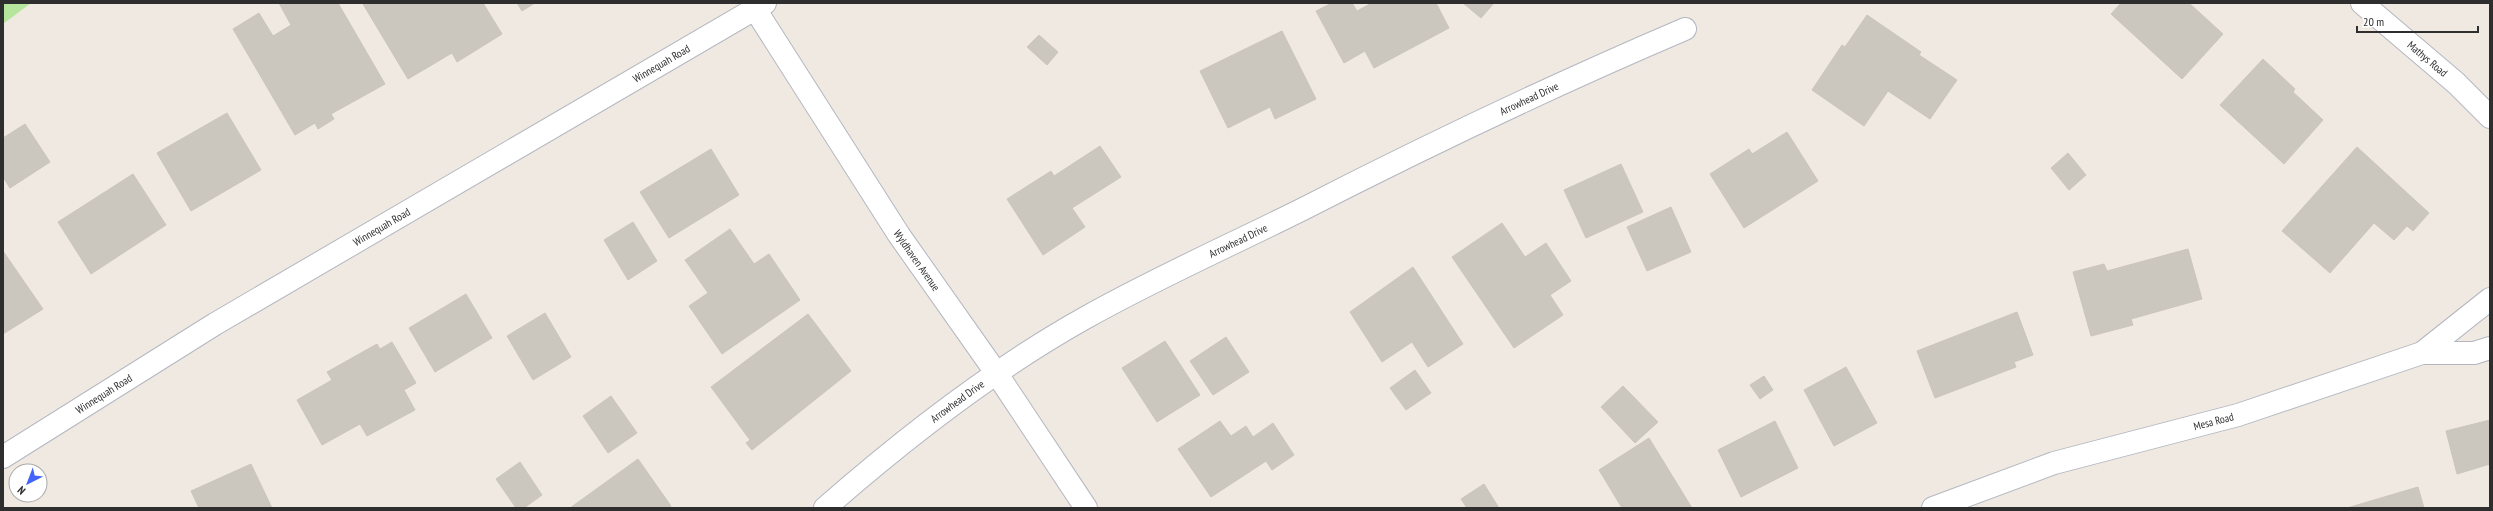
<svg xmlns="http://www.w3.org/2000/svg" width="2493" height="511" font-family="'PT Sans Narrow',sans-serif">
<style>
.green{fill:#b6e59e}
.building{fill:#cbc7bf;stroke:#cbc5ba}
.lines{fill:none;stroke-linecap:round;stroke-linejoin:round}
.minor-casing{stroke:#b4b7c1;stroke-width:24}
.minor{stroke:#fff;stroke-width:22}
.labels{text-anchor:middle;dominant-baseline:central;stroke-width:3.5;stroke-linejoin:round;paint-order:stroke}
.street-label{font-size:11px;fill:#2e2e2e;stroke:#fff}
</style>
<rect width="100%" height="100%" fill="#efe9e1"/>
<!-- green -->
<path class="green" d="M 3,3 L 31,3 L 3,24 Z"/>
<!-- building -->
<path class="building" d="M 279,3 L 338,3 L 385,84 L 331,114 L 334,119 L 318,129 L 315,123 L 295,135 L 233,29 L 259,13 L 273,36 L 291,25 Z
M 366,3 L 483,3 L 502,34 L 457,62 L 452,53 L 408,79 L 363,4 Z
M 517,3 L 535,3 L 522,11 Z
M 1332,3 L 1352,3 L 1357,11 L 1372,3 L 1436,3 L 1449,28 L 1374,68 L 1365,51 L 1344,63 L 1316,11 Z
M 1463,3 L 1494,3 L 1481,18 Z
M 2121,3 L 2189,3 L 2223,34 L 2182,79 L 2111,14 Z
M 1867,15 L 1921,52 L 1919,55 L 1957,80 L 1930,119 L 1888,91 L 1864,126 L 1812,90 L 1842,45 L 1845,47 Z
M 1282,31 L 1316,99 L 1275,119 L 1270,107 L 1228,128 L 1200,71 Z
M 1039,35 L 1058,52 L 1047,65 L 1027,47 Z
M 2263,59 L 2295,89 L 2293,92 L 2323,120 L 2284,164 L 2220,105 Z
M 227,113 L 261,170 L 191,211 L 157,153 Z
M 25,124 L 50,162 L 10,188 L 3,177 L 3,138 Z
M 1787,132 L 1818,181 L 1744,228 L 1710,174 L 1749,149 L 1752,154 Z
M 1100,146 L 1121,177 L 1072,208 L 1085,227 L 1043,255 L 1007,199 L 1051,171 L 1054,176 Z
M 2357,147 L 2429,213 L 2413,231 L 2407,226 L 2394,240 L 2374,223 L 2330,273 L 2282,231 Z
M 711,149 L 739,195 L 669,238 L 640,192 Z
M 2068,153 L 2086,175 L 2069,190 L 2051,168 Z
M 1621,164 L 1643,212 L 1586,238 L 1564,190 Z
M 133,174 L 166,225 L 91,274 L 58,222 Z
M 1671,207 L 1691,252 L 1647,271 L 1627,227 Z
M 633,222 L 657,261 L 628,280 L 604,240 Z
M 1502,223 L 1525,257 L 1546,243 L 1571,281 L 1550,295 L 1563,315 L 1514,348 L 1452,257 Z
M 730,229 L 754,264 L 769,254 L 800,300 L 722,354 L 689,306 L 708,293 L 685,260 Z
M 2188,249 L 2202,299 L 2131,319 L 2133,325 L 2091,336 L 2073,272 L 2104,264 L 2107,271 Z
M 3,251 L 43,309 L 3,334 Z
M 1413,267 L 1463,344 L 1428,367 L 1412,342 L 1382,362 L 1350,312 Z
M 466,294 L 492,338 L 435,372 L 409,328 Z
M 2017,312 L 2033,355 L 2014,362 L 2016,367 L 1935,398 L 1917,351 Z
M 545,313 L 571,357 L 533,380 L 507,336 Z
M 808,314 L 851,371 L 752,450 L 746,443 L 750,440 L 711,387 Z
M 1226,337 L 1249,372 L 1213,395 L 1190,361 Z
M 1165,341 L 1200,395 L 1157,422 L 1122,368 Z
M 392,342 L 416,383 L 404,390 L 415,410 L 367,436 L 360,424 L 322,445 L 297,400 L 332,380 L 327,372 L 377,344 L 380,349 Z
M 1846,367 L 1877,423 L 1834,446 L 1804,390 Z
M 1415,370 L 1431,393 L 1406,410 L 1390,388 Z
M 1764,376 L 1773,390 L 1760,399 L 1750,385 Z
M 1623,386 L 1658,422 L 1635,443 L 1601,407 Z
M 611,396 L 637,433 L 608,453 L 583,416 Z
M 2490,420 L 2490,464 L 2457,474 L 2446,431 Z
M 1220,421 L 1231,436 L 1246,426 L 1253,437 L 1273,423 L 1294,455 L 1272,470 L 1266,461 L 1211,497 L 1178,449 Z
M 1775,421 L 1798,468 L 1741,497 L 1718,450 Z
M 1649,438 L 1692,508 L 1622,508 L 1599,470 Z
M 638,459 L 671,506 L 668,508 L 570,508 Z
M 520,462 L 542,495 L 524,508 L 516,508 L 496,479 Z
M 251,464 L 272,508 L 199,508 L 191,491 Z
M 1484,484 L 1499,508 L 1467,508 L 1461,499 Z
M 2418,487 L 2424,508 L 2347,508 Z"/>
<g class="lines">
<!-- minor casing -->
<g class="minor-casing">
<g id="minor">
<path id="s1" d="M 2362,3 L 2456,83 L 2490,117"/>
<path id="s2" d="M 755,9 L 899,235 L 997,374 L 1086,508"/>
<path d="M 2422,353 L 2474,353 L 2490,348"/>
<path id="s3" d="M 3,457 L 215,324 L 765,3"/>
<path id="s4" d="M 825,508 C 905,438 992,370 1085,318 C 1156,278 1231,245 1303,209 C 1428,145 1556,84 1685,29"/>
<path id="s5" d="M 1933,508 L 2054,463 L 2238,415 L 2422,353 L 2490,299"/>
</g>
</g>
<!-- minor -->
<use href="#minor" class="minor"/>
</g>
<g class="labels">
<!-- street labels -->
<g class="street-label">
<text stroke="none"><textPath href="#s1" startOffset="86">Mathys Road</textPath></text>
<text stroke="none"><textPath href="#s3" startOffset="767">Winnequah Road</textPath></text>
<text stroke="none"><textPath href="#s4" startOffset="818">Arrowhead Drive</textPath></text>
<text stroke="none"><textPath href="#s3" startOffset="443">Winnequah Road</textPath></text>
<text stroke="none"><textPath href="#s4" startOffset="494">Arrowhead Drive</textPath></text>
<text stroke="none"><textPath href="#s2" startOffset="299">Wyldhaven Avenue</textPath></text>
<text stroke="none"><textPath href="#s3" startOffset="119">Winnequah Road</textPath></text>
<text stroke="none"><textPath href="#s4" startOffset="170">Arrowhead Drive</textPath></text>
<text stroke="none"><textPath href="#s5" startOffset="294">Mesa Road</textPath></text>
</g>
</g>
<!-- border -->
<rect width="2493" height="511" fill="none" stroke="#2e2e2e" stroke-width="8"/>
<!-- north arrow -->
<g transform="translate(28 483) rotate(222)"><circle r="19" fill="#ffffff" stroke="#ababab"/>
<path d="M0-3L7 15L0 10L-7 15Z" fill="#4264fb"/>
<text y="-6" font-size="11" font-weight="bold" text-anchor="middle" fill="#2e2e2e">N</text>
</g>
<!-- scale -->
<path d="M2357 26v6h121v-6" fill="none" stroke="#2e2e2e" stroke-width="2"/>
<text x="2363" y="26" font-size="12" fill="#2e2e2e" stroke="#ffffff" stroke-width="3" paint-order="stroke">20 m</text>
</svg>
